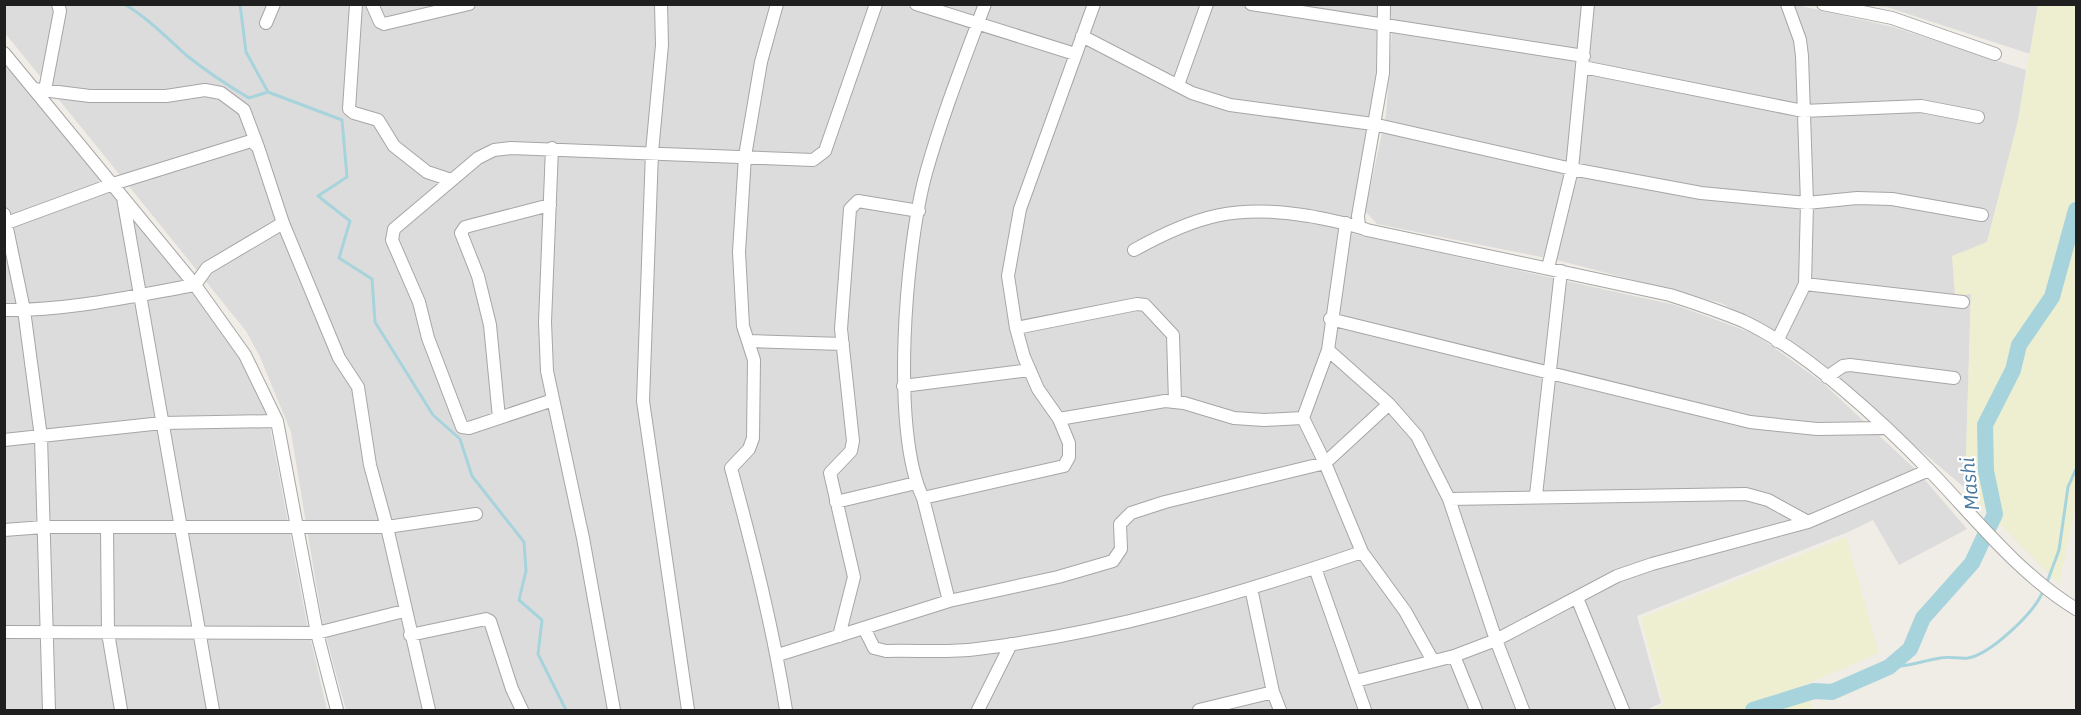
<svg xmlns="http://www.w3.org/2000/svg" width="2081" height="715" font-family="'IBM Plex Sans',sans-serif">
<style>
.residential{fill:#dddcdc}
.farmland{fill:#eeeed1}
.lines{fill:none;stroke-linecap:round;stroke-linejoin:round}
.stream{stroke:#a7d4dc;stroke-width:3}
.river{stroke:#a7d4dc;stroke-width:16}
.minor-casing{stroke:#a6a6a6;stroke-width:14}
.minor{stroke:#fff;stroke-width:12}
.labels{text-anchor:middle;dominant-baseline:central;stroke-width:4.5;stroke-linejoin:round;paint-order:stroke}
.water-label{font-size:20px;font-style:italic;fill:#47789d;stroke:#fff}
</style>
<rect width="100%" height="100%" fill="#f0ece6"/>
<!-- residential -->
<path class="residential" d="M 4,5 L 1378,5 L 1376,73 L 1349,233 L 1675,305 L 1755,334 L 1823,383 L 1918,472 L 1967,529 L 1899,565 L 1873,520 L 1848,532 L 1637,616 L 1661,703 L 1646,710 L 346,710 L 323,626 L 291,432 L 260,357 L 246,331 L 5,33 Z
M 1390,5 L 1797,5 L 1893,27 L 2026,70 L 2018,121 L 1987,242 L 1955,296 L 1971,293 L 1965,488 L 1789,339 L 1721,303 L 1561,261 L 1377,224 L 1365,211 L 1386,115 L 1392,31 Z
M 1868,5 L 2038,5 L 2030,54 L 1887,7 Z
M 4,64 L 184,275 L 240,356 L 268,416 L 307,624 L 327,710 L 5,710 Z"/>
<!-- farmland -->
<path class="farmland" d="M 2038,5 L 2076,5 L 2076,505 L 2059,584 L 1965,488 L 1971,294 L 1955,296 L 1952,256 L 1987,242 L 2018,121 Z
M 1846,537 L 1879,653 L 1802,686 L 1814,710 L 1651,710 L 1664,704 L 1641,618 Z"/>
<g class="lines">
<!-- stream -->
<path class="stream" d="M 124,4 C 148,18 166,37 186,55 C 206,71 227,85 249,98 L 268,92
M 240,4 L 246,52 L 268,92 L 342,120 L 347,177 L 318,196 L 350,221 L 339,258 L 372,279 L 375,322 L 433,415 L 460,439 L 472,476 L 524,542 L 526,571 L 519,600 L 542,620 L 538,654 L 566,710
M 2046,585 L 2059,550 L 2068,487 L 2076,469
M 1889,667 C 1907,667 1922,661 1940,658 C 1949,656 1959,659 1968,658 C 1991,654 2035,612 2043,591"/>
<!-- river -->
<path class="river" d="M 1753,710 L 1814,691 L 1832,692 L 1889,667 L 1910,649 L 1923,618 L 1972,563 L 1995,514 L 1986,471 L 1985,425 L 2013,370 L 2019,345 L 2052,297 L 2076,210"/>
<!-- minor casing -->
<g class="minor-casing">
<path id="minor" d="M 356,4 L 349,109 L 354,113 L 378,120 L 394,146 L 427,172 L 451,180
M 372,4 L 380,22 L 384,24 L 469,4
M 661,4 L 662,45 L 652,152 L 643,401 L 688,710
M 777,4 L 761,62 L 745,156 L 739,252 L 743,326 L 754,360 L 753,438 L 749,449 L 731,468 C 753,549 773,628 786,710
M 916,4 L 1075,54
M 1251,4 L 1584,56
M 1823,4 L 1892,18 L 1995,54
M 266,23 L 274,4
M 1082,36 L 1192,93 L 1230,105 L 1373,124 L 1572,169 L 1701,193 L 1807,203 L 1857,198 L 1892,199 L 1982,215
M 4,53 L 195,285 L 245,355 L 277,421 L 317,633 L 337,710
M 1583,67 L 1803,111 L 1921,106 L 1978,117
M 1178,85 L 1207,4
M 34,89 L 90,96 L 166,96 L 205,90 L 221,93 L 244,110 L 258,147
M 45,90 L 60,11 L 58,4
M 552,148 L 545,322 L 547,371 L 583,538 L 614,710
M 123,198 L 213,710
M 4,214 L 24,310 L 41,437 L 49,710
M 1346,223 L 1328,350 L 1303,418 L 1325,463 L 1362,552 L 1405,611 L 1433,661
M 4,224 L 113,184 L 251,141 L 258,147 L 283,223 L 339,358 L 358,387 L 370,465 L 387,527 L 476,514
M 1359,226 L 1358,216 L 1383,73 L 1384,4
M 1134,250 C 1197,215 1237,204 1309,216 C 1329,220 1348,223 1367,230 L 1670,295 C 1695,303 1719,311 1743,321 C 1804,349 1884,423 1931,472 C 1976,519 2020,575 2076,609
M 1548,268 L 1572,169 L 1588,4
M 1805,284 L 1963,302
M 4,310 C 68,311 133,296 195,285 L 207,268 L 283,223
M 1330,319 L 1750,422 L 1817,429 L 1884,428
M 1016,328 L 1137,304 L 1145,305 L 1173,335 L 1175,402
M 750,341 L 843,344
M 1777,341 L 1805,284 L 1807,203 L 1802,56 L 1800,40 L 1787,4
M 1328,350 L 1389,404 L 1417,436 L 1449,499 L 1496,640 L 1523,710
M 1827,377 L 1843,366 L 1850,365 L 1954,378
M 903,386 L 1030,370
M 553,400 L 469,428 L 462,427 L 428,338 L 419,302 L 392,240 L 394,229 L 478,158 L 494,150 L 511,148 L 813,160 L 825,151 L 876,4
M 499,418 L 490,325 L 478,276 L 461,233 L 465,227 L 550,205
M 1059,419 L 1165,401 L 1184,403 L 1234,418 L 1264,420 L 1303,418
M 4,440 L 162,423 L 277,421
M 1536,495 L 1561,271
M 923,498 L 1064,466 L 1069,457 L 1069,443 L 1059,419 L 1038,389 L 1024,357 L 1016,328 L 1008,276 L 1020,209 L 1094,4
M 1449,499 L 1746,494 L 1768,500 L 1808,522
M 836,502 L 916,483
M 107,527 L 108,633 L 121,710
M 4,530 L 44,527 L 387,527 L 429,710
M 1315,568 L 1365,710
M 1251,588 L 1273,692 L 1280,710
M 1577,598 L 1623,710
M 949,601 L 923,498 C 890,431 906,245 926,173 C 942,116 964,60 985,4
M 864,628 L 874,648 L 886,651 C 916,650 948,653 977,649 C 1109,633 1236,595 1362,552
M 4,632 L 317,633 L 404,611
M 410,635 L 486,619 L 490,621 L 512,689 L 522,710
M 839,636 L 854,577 L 830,473 L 851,451 L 853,441 L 841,329 L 850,209 L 858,201 L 919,211
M 778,655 L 949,601 L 1058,577 L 1113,561 L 1121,549 L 1120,524 L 1131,513 L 1165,502 L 1325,463 L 1389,404
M 1454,656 L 1476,710
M 1356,681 L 1454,656 L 1496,640 L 1617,576 L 1652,564 L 1808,522 L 1929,470
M 978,710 L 1011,644
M 1199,710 L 1273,692"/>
</g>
<!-- minor -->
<use href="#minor" class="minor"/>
</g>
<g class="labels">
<!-- water labels -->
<g class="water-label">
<text transform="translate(1969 484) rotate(-96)">Mashi</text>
</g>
</g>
<!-- border -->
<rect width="2081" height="715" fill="none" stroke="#1f1f1f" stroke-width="12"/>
</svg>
